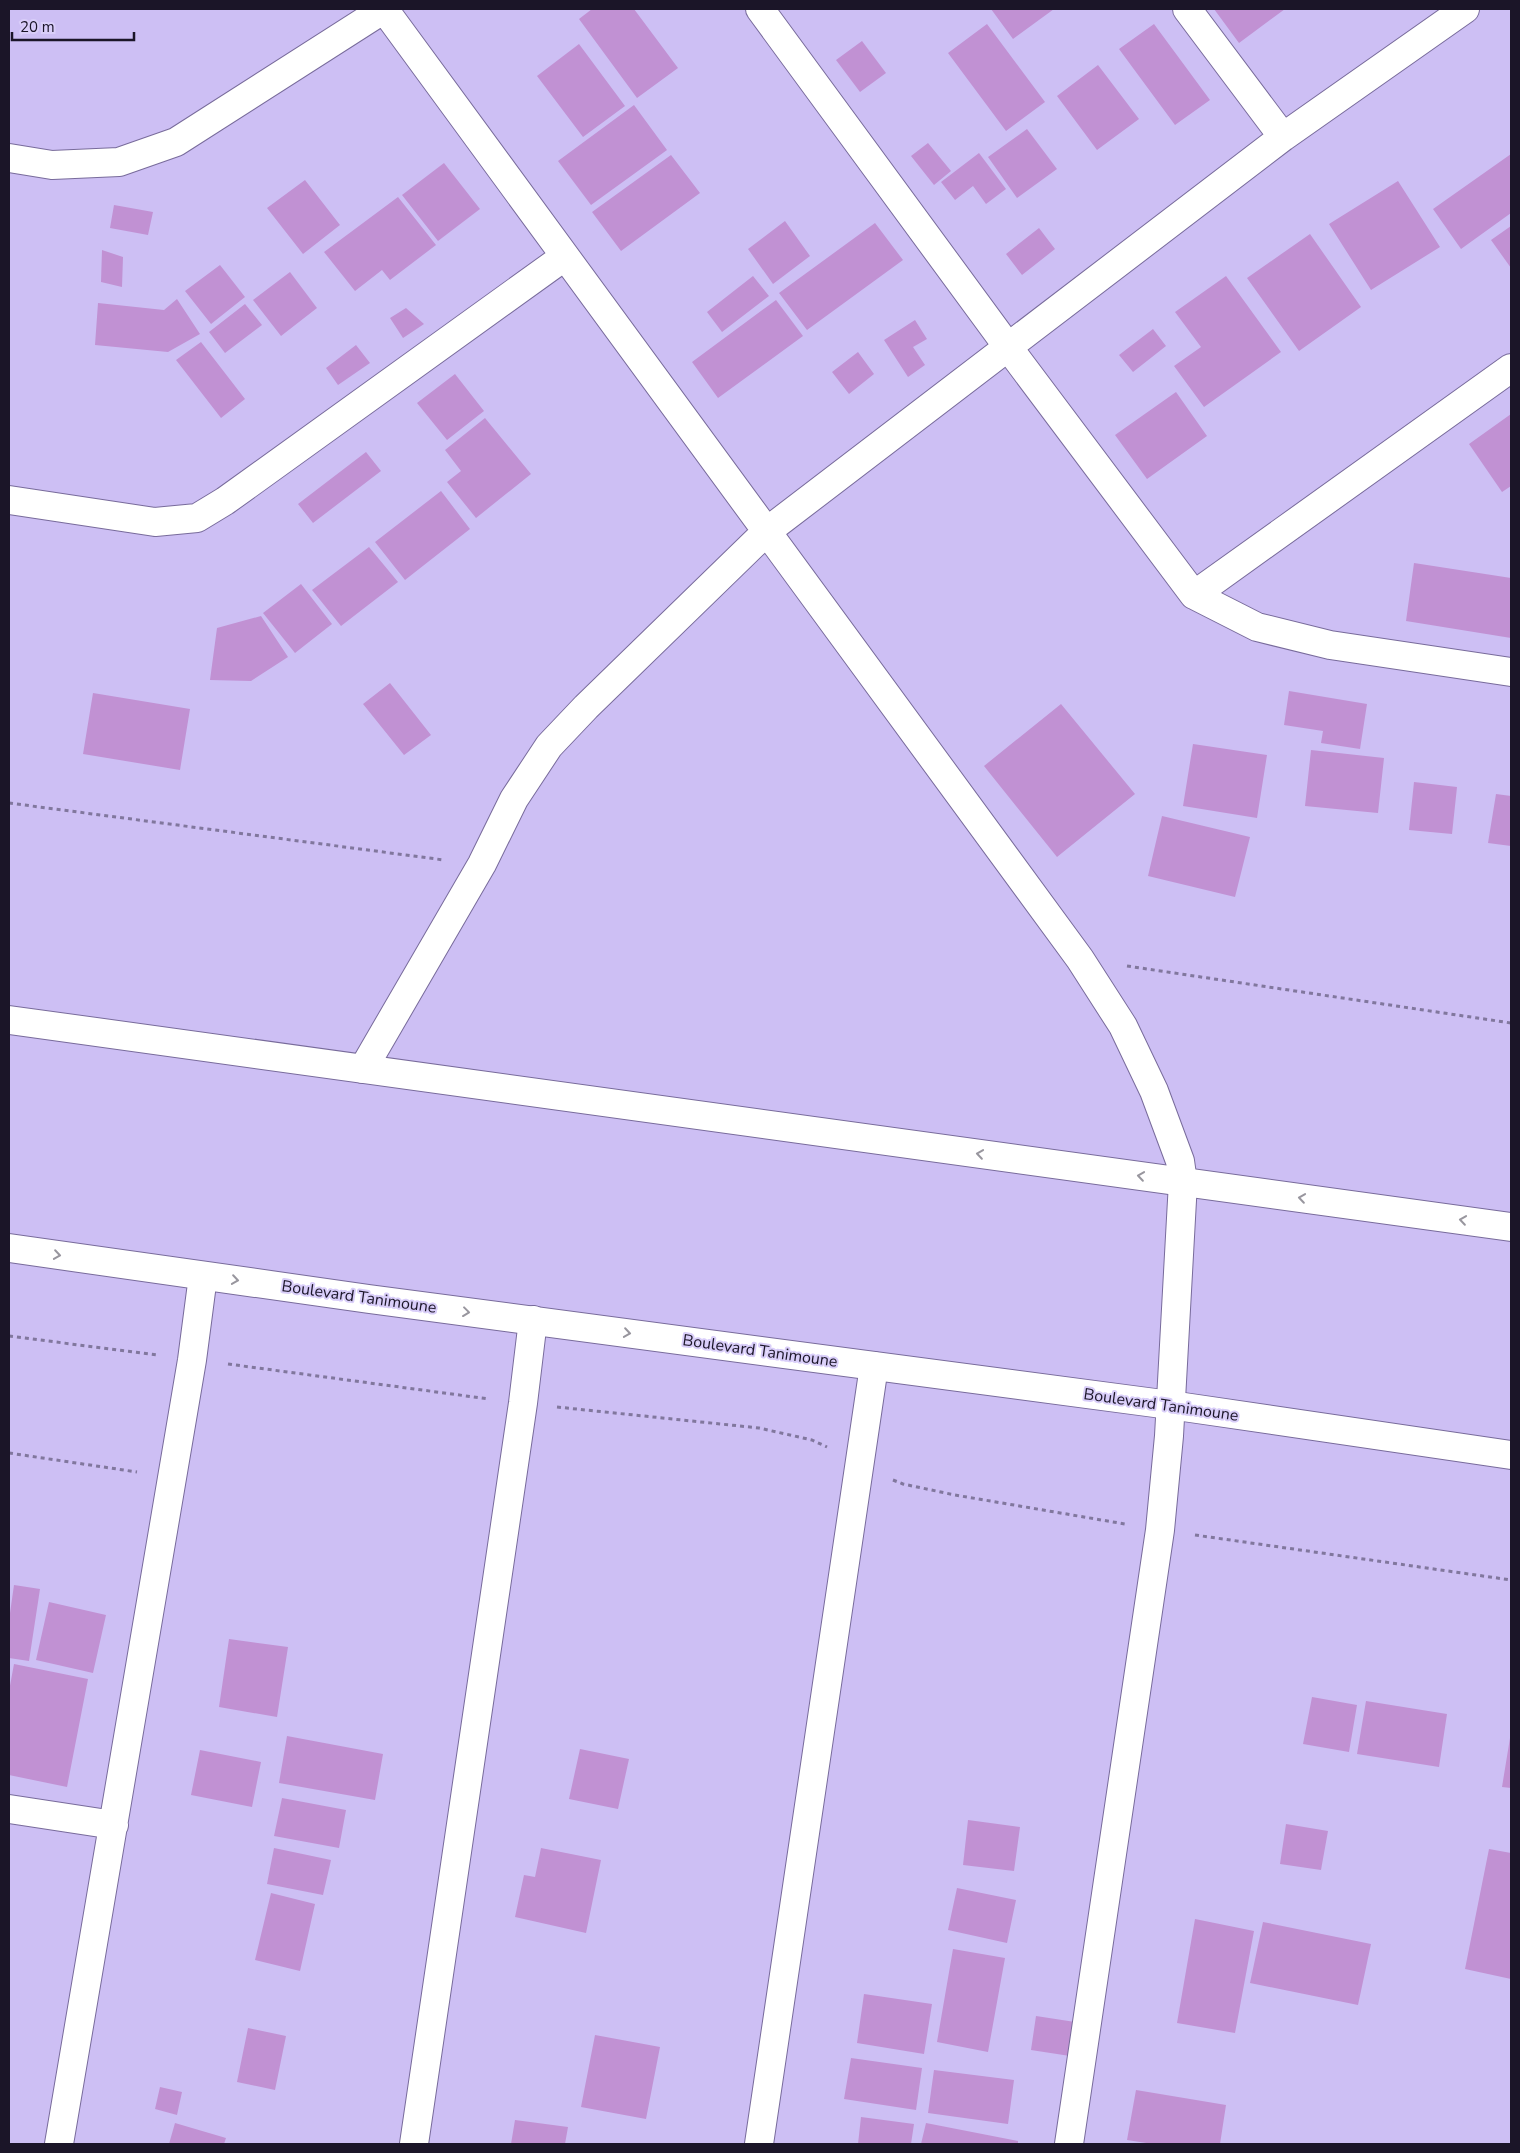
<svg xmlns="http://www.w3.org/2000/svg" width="1520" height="2153" font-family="'Nunito Sans',sans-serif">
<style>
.building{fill:#c191d3}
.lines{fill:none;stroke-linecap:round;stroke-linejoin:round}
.minor-casing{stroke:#786b9b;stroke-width:30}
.primary-casing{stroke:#786b9b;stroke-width:30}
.path{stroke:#81779d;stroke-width:3;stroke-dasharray:4 4;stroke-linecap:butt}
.minor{stroke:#fff;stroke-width:28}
.primary{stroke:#fff;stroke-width:28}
.oneway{stroke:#98969e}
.labels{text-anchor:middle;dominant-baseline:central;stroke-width:4;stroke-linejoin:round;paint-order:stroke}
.street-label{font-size:16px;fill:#1b1528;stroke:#d9cef9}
</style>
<rect width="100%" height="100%" fill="#cdbff4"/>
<!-- building -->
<path class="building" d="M 592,9 L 634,9 L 678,68 L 637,98 L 579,19 Z
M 991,9 L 1054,9 L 1013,39 Z
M 1214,9 L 1285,9 L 1239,43 Z
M 987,24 L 1045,102 L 1006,131 L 948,53 Z
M 1154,24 L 1210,100 L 1175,125 L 1119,49 Z
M 862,41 L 886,73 L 860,92 L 836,60 Z
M 579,44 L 625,106 L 583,137 L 537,76 Z
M 1098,65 L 1139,119 L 1097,150 L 1057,96 Z
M 634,105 L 667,150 L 591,205 L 558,161 Z
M 1027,129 L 1057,169 L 1017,198 L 988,157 Z
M 928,143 L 951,171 L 934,185 L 911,156 Z
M 979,153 L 1006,189 L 986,204 L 973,186 L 955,200 L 941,182 Z
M 1511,154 L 1511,213 L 1461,249 L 1433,209 Z
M 671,155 L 700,193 L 621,251 L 592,212 Z
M 444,163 L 480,209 L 438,241 L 402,195 Z
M 305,180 L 340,225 L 303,254 L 267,208 Z
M 1398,181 L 1440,247 L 1371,290 L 1329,224 Z
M 398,197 L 436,245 L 390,280 L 382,270 L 355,291 L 324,252 Z
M 114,205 L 153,212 L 148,235 L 110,228 Z
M 785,221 L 810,256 L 773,284 L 748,249 Z
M 875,223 L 903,260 L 807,330 L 779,293 Z
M 1511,226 L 1511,268 L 1491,240 Z
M 1039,228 L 1055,249 L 1022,275 L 1006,254 Z
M 1310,234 L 1361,307 L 1299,351 L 1247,278 Z
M 102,250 L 123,257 L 122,287 L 101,282 Z
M 220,265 L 245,297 L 211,324 L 185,291 Z
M 290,272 L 317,308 L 281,336 L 253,300 Z
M 753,276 L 769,296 L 722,332 L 707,312 Z
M 1226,276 L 1281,352 L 1204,407 L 1174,366 L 1201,347 L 1175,312 Z
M 177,299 L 200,334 L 168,352 L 95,345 L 98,303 L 164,310 Z
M 776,300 L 803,336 L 718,398 L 692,362 Z
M 245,304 L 262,325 L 225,353 L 209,332 Z
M 406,308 L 424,324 L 403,338 L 390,318 Z
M 915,320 L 927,339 L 913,347 L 925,365 L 908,377 L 884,340 Z
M 1153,329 L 1166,346 L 1133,372 L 1119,355 Z
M 201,342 L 245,399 L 221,418 L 176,360 Z
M 356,345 L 370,363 L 338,385 L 326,368 Z
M 858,352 L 874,374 L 849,394 L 832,372 Z
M 455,374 L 484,411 L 447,440 L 417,403 Z
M 1176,392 L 1207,436 L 1147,479 L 1115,435 Z
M 1511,414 L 1511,486 L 1502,492 L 1469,444 Z
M 485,418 L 531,474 L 476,518 L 447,482 L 461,471 L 445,450 Z
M 366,452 L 381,471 L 313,523 L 298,504 Z
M 441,491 L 470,529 L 405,580 L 375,542 Z
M 369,547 L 398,582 L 341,626 L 312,590 Z
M 1414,563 L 1511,578 L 1511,638 L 1406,621 Z
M 301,584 L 332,624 L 295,653 L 263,613 Z
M 261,616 L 288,657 L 251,681 L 210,680 L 217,628 Z
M 390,683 L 431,735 L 404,755 L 363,704 Z
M 1289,691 L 1367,704 L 1360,749 L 1321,743 L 1323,731 L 1284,725 Z
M 93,693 L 190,709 L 180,770 L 83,754 Z
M 1061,704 L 1135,794 L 1057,857 L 984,766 Z
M 1193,744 L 1267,755 L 1257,818 L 1183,806 Z
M 1311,750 L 1384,758 L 1378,813 L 1305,806 Z
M 1414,782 L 1457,787 L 1452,834 L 1409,830 Z
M 1496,794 L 1511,796 L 1511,846 L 1488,843 Z
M 1162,816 L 1250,837 L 1235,897 L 1148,876 Z
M 14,1585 L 40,1589 L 29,1661 L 9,1658 L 9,1620 Z
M 49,1602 L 106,1615 L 93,1673 L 36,1660 Z
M 229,1639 L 288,1647 L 277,1717 L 219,1707 Z
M 14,1664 L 88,1679 L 67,1787 L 9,1775 L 9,1691 Z
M 1312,1697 L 1357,1705 L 1349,1752 L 1303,1744 Z
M 1366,1701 L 1447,1714 L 1439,1767 L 1357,1754 Z
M 287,1736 L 383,1754 L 375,1800 L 279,1783 Z
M 1510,1738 L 1511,1738 L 1511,1788 L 1502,1787 Z
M 580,1749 L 629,1759 L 618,1809 L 569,1799 Z
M 200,1750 L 261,1762 L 252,1807 L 191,1795 Z
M 282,1798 L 346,1810 L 339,1848 L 274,1836 Z
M 968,1820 L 1020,1827 L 1014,1871 L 963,1865 Z
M 1286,1824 L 1328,1831 L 1321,1870 L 1280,1864 Z
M 274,1848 L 331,1860 L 323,1895 L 267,1884 Z
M 541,1848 L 601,1860 L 586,1933 L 515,1917 L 524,1875 L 535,1877 Z
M 1489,1849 L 1511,1853 L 1511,1979 L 1465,1969 Z
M 957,1888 L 1016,1900 L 1007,1943 L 948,1930 Z
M 271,1893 L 315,1904 L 300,1971 L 255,1960 Z
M 1195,1919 L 1254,1931 L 1235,2033 L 1177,2023 Z
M 1263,1922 L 1371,1944 L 1358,2005 L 1250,1983 Z
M 953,1949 L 1005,1958 L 988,2052 L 937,2042 Z
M 864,1994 L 932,2004 L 924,2054 L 857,2043 Z
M 1036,2016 L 1075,2022 L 1070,2056 L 1031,2050 Z
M 248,2028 L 286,2036 L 275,2090 L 237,2082 Z
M 595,2035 L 660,2047 L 646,2119 L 581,2107 Z
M 851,2058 L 922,2068 L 916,2110 L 844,2099 Z
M 934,2070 L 1014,2080 L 1008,2124 L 928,2113 Z
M 160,2087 L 182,2092 L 177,2115 L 155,2109 Z
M 1136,2090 L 1226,2105 L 1220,2144 L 1153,2144 L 1127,2140 Z
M 861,2117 L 914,2124 L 911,2144 L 858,2144 Z
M 515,2120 L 568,2127 L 565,2144 L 511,2144 Z
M 175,2123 L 226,2138 L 224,2144 L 169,2144 Z
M 926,2123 L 1018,2141 L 1018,2144 L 921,2144 Z"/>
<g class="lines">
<!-- minor casing -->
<g class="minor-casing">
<path id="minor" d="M 384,9 L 1080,959 L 1123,1026 L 1154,1091 L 1180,1161 L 1183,1182 L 1169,1436 L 1160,1530 L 1069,2144
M 760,9 L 1008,347 L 1194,595 L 1257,627 L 1330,645 L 1511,672
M 1187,9 L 1283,137
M 9,158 L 52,165 L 119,162 L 176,142 L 384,9
M 9,500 L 155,522 L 197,518 L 225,501 L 564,257
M 1194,595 L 1511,368
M 363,1069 L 482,864 L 514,799 L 549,746 L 586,707 L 766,532 L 1283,137 L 1465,9
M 9,1809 L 114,1825
M 59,2144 L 192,1360 L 203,1276
M 414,2144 L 523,1403 L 533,1320
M 759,2144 L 874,1366"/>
</g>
<!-- primary casing -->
<g class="primary-casing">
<path id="primary" d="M 9,1020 L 1511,1227
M 9,1248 L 369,1299 L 1170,1405 L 1511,1455"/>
</g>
<!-- path -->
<path class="path" d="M 9,803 L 444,860
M 1127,966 L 1511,1023
M 9,1336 L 157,1355
M 228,1364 L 489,1399
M 557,1407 L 759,1428 L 812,1440 L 827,1447
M 9,1453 L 137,1472
M 893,1480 L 903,1484 L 955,1495 L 1125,1524
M 1195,1535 L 1511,1580"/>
<!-- minor -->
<use href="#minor" class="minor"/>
<!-- primary -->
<use href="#primary" class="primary"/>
</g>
<!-- one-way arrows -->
<defs><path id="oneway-chevron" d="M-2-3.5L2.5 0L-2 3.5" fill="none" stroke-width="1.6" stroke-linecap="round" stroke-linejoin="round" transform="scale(1.25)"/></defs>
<g class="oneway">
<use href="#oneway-chevron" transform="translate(980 1154) rotate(-172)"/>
<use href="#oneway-chevron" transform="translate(1141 1176) rotate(-172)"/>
<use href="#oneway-chevron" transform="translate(1302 1198) rotate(-172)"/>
<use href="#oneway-chevron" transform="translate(1463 1220) rotate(-172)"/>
<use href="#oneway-chevron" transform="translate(57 1255) rotate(8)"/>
<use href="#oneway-chevron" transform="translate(235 1280) rotate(8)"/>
<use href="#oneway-chevron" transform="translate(466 1312) rotate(7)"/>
<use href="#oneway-chevron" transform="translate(627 1333) rotate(8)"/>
</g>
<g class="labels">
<!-- street labels -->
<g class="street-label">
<text transform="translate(359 1297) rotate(8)">Boulevard Tanimoune</text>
<text transform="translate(760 1351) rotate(8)">Boulevard Tanimoune</text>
<text transform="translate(1161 1405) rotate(8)">Boulevard Tanimoune</text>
</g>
</g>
<!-- border -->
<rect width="1520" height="2153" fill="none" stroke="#1b1528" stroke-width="20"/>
<!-- scale -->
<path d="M12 32v8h122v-8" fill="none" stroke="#1b1528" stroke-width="2.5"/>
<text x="20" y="32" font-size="15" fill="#1b1528" stroke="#d9cef9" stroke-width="4" paint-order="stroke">20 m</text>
</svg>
